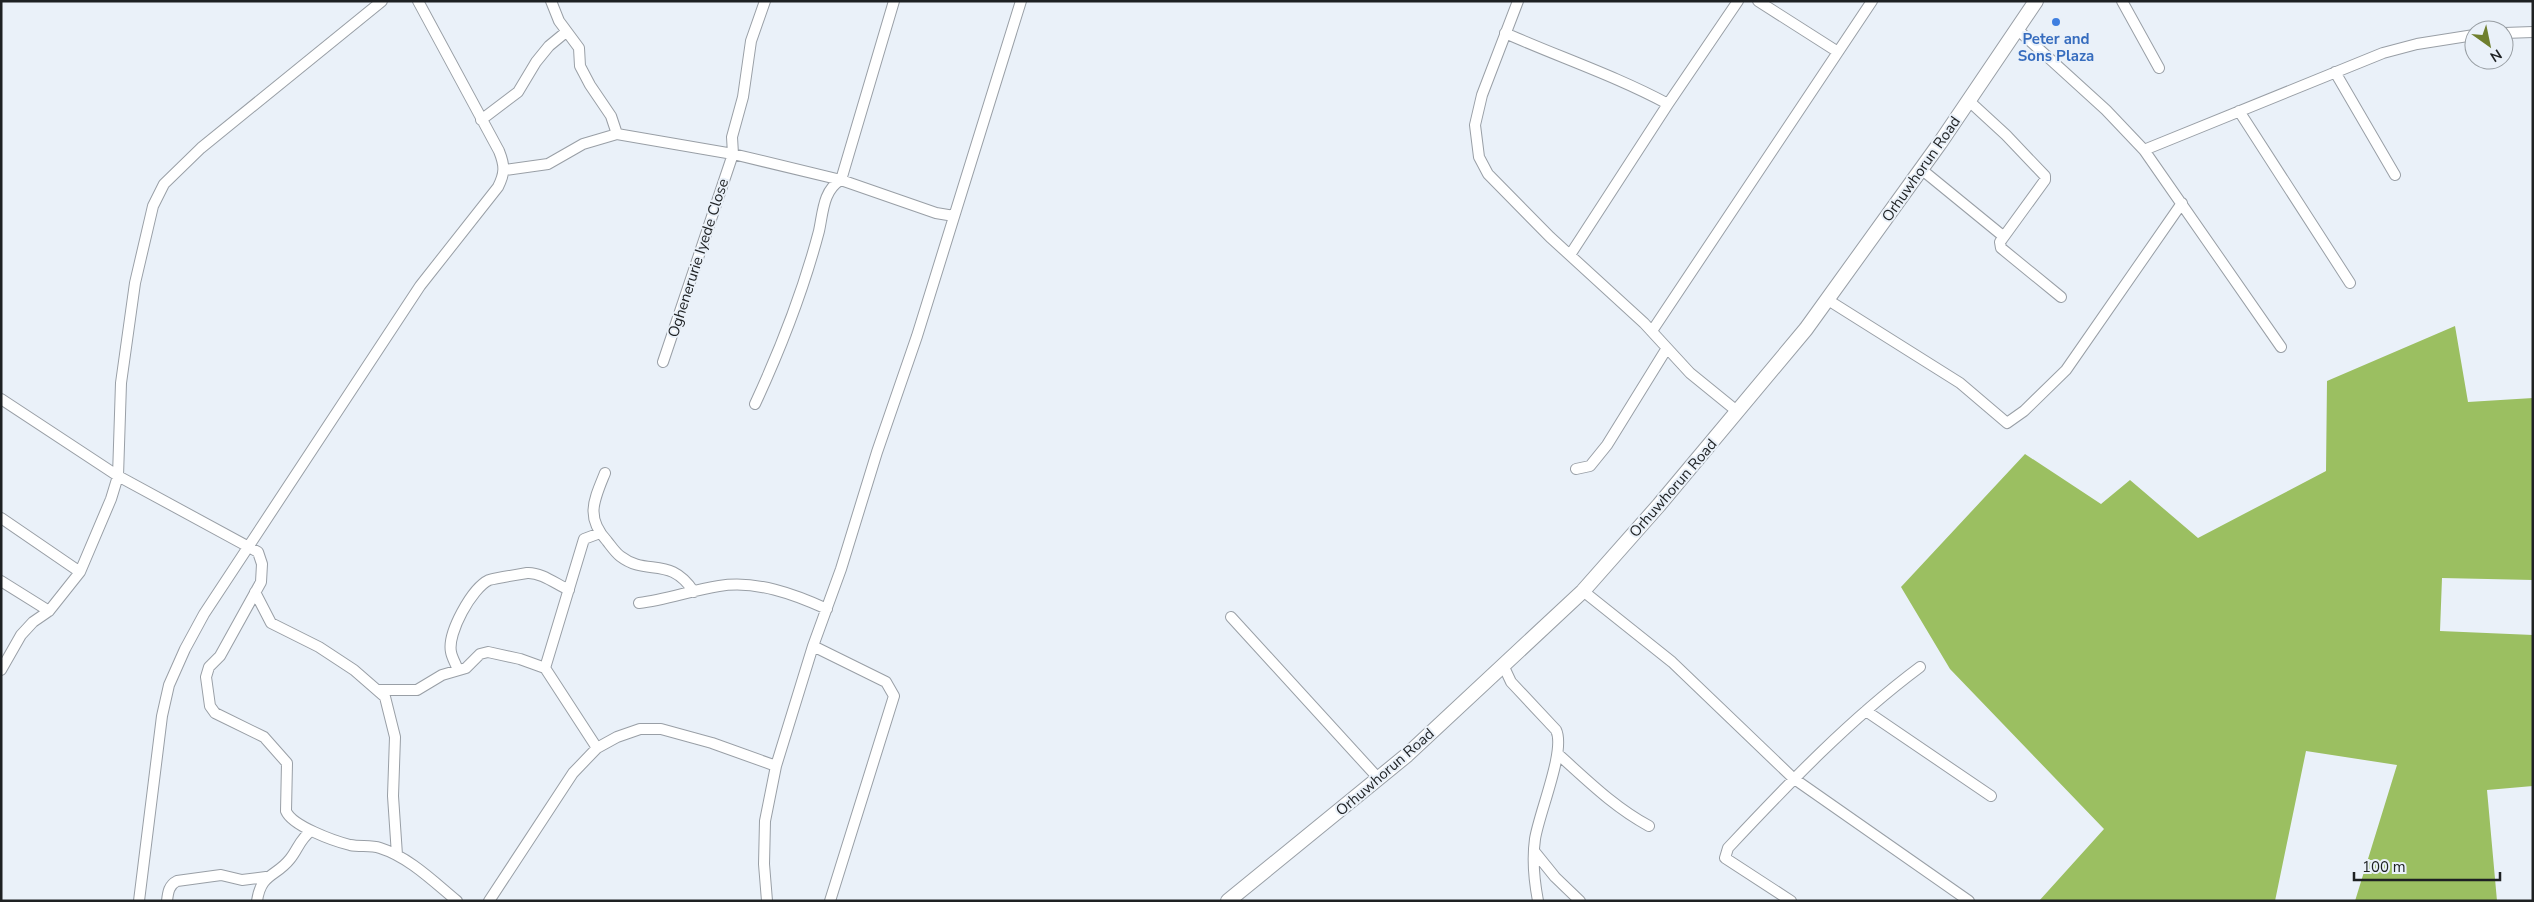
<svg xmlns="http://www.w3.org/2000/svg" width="2534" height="902" font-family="'Nunito Sans',sans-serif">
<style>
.forest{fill:#9bbf61}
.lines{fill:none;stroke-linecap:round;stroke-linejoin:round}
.street-casing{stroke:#999fa6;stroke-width:12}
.secondary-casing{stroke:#999fa6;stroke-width:16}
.street{stroke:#fff;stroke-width:10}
.secondary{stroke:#fff;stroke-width:14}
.shop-dot{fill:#3f7fe0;stroke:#eaf1f9;stroke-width:2}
.labels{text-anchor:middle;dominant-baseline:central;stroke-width:4;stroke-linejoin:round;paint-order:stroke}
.shop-label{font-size:15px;font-weight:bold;fill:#366cbe;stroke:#eaf1f9}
.street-label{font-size:15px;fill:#1e2123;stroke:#eaf1f9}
</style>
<rect width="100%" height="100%" fill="#eaf1f9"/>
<!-- forest -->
<path class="forest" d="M 2455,326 L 2468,402 L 2533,398 L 2533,580 L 2442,578 L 2440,631 L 2533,635 L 2533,786 L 2487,790 L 2497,901 L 2355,901 L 2397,765 L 2306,751 L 2275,901 L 2039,901 L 2104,829 L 1950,669 L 1901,587 L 2025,454 L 2101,504 L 2130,480 L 2198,538 L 2326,471 L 2327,381 Z"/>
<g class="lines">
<!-- street casing -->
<g class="street-casing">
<path id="street" d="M 551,1 L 559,21 L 579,48 L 580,66 L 590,85 L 611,116 L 617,134 L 733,154 L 663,362
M 765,1 L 751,41 L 743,97 L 732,137 L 733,154 L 841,180 L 936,213 L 954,216
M 1518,1 L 1482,95 L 1475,125 L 1479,157 L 1488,174 L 1550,237 L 1644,323 L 1690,373 L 1738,412
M 1758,1 L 1838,52
M 2122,1 L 2159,68
M 2018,30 L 2106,110 L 2144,150 L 2281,347
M 1505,33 C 1559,57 1616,76 1668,104
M 2504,33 L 2533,32
M 2335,72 L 2395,175
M 1969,101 L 2006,135 L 2045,176 L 2045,180 L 2000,242 L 2001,248 L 2061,297
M 2239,111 L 2350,283
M 481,120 L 518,92 L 536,62 L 549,46 L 566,32
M 2144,150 L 2383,53 L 2417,44 L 2474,35
M 1921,169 L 2003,236
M 505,170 L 548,164 L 583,144 L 617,134
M 1570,255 L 1668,104 L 1738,1
M 1828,300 L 1960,383 L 2007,423 L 2024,411 L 2066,370 L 2182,203
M 1652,331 L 1872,1
M 1,399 L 118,476 L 258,552 L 262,564 L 261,582 L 220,656 L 209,667 L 206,677 L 210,706 L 215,713 L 264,737 L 287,763 L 286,811 C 292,826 334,841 350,845 C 360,847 371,845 380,848 C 409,857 434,882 457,901
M 755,404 C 780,350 804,288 819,231 C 823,213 823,190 841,180 L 894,1
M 1576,469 L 1590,466 L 1607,445 L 1667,348
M 605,473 C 594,500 585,517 607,541 C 611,546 615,552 620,556 C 647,577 670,555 694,592
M 1,518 L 80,572
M 1,581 L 49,611
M 1583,591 L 1672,662 L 1793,778 L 1969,901
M 255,592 L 271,623 L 319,647 L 354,670 L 385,697 L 395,737 L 393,796 L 397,855
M 639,603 C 666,600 692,590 719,586 C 756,580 794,594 827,609
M 1231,617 L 1379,779
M 813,646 L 886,682 L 894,696 L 830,901
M 1504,667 L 1511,682 L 1556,730 C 1566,750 1539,813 1535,839 C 1532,860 1534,880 1538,901
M 545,668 L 584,539 L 600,533
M 1,670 L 21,635 L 33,622 L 49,611 L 80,572 L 111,499 L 118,476 L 121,383 L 135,283 L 153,206 L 164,184 L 201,148 L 382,1
M 458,670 C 456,664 452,658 451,652 C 447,633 472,588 489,580 C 493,579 521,574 527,573 C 541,572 556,584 569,590
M 379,690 L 417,690 L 442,675 L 466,668 L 480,654 L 488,652 L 520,659 L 545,668 L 597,748
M 1866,711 L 1991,796
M 1559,755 C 1588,781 1614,807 1649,826
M 1534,851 L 1555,877 L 1580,901
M 139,901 L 162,716 L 169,685 L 185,649 L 204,614 L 420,286 L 498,187 C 505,173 505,166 499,151 L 418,1
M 167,901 C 168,892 169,885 177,881 L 221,875 L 242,880 L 266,877
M 257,901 C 261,873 276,877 290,859 C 298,849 300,839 311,831
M 489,901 L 573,773 L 597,748 L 617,737 L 640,729 L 661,729 L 712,743 L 776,766
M 767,901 L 764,864 L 765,821 L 776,766 L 813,646 L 841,569 L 877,452 L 917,336 L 1021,1
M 1791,901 L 1725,858 L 1728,848 C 1789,783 1849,720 1920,667"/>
</g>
<!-- secondary casing -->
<g class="secondary-casing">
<path id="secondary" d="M 1228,901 L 1407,755 L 1583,591 L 1659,505 L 1806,329 L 1940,143 L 2036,1"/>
</g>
<!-- street -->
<use href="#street" class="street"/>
<!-- secondary -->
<use href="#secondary" class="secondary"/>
</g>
<!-- markers -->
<circle class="shop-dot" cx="2056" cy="22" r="5"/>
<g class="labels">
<!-- shop labels -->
<g class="shop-label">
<text x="2056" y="39">Peter and<tspan x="2056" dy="17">Sons Plaza</tspan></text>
</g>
<!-- street labels -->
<g class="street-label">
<text transform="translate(1921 169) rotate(-55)">Orhuwhorun Road</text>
<text transform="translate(698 258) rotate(-72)">Oghenerurie Iyede Close</text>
<text transform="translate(1673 488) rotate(-49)">Orhuwhorun Road</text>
<text transform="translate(1385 772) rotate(-41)">Orhuwhorun Road</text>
</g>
</g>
<!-- border -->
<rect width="2534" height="902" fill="none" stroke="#1e2123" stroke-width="5"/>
<!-- north arrow -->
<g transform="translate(2489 45) rotate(147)"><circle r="24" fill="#eaf1f9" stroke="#989ea3"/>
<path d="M0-4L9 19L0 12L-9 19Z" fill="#6f7f2e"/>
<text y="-8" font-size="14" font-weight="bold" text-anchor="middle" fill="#1e2123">N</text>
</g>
<!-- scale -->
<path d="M2354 872v8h146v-8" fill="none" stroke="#1e2123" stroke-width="2.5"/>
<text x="2362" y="872" font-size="15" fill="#1e2123" stroke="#eaf1f9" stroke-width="4" paint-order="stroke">100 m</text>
</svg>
